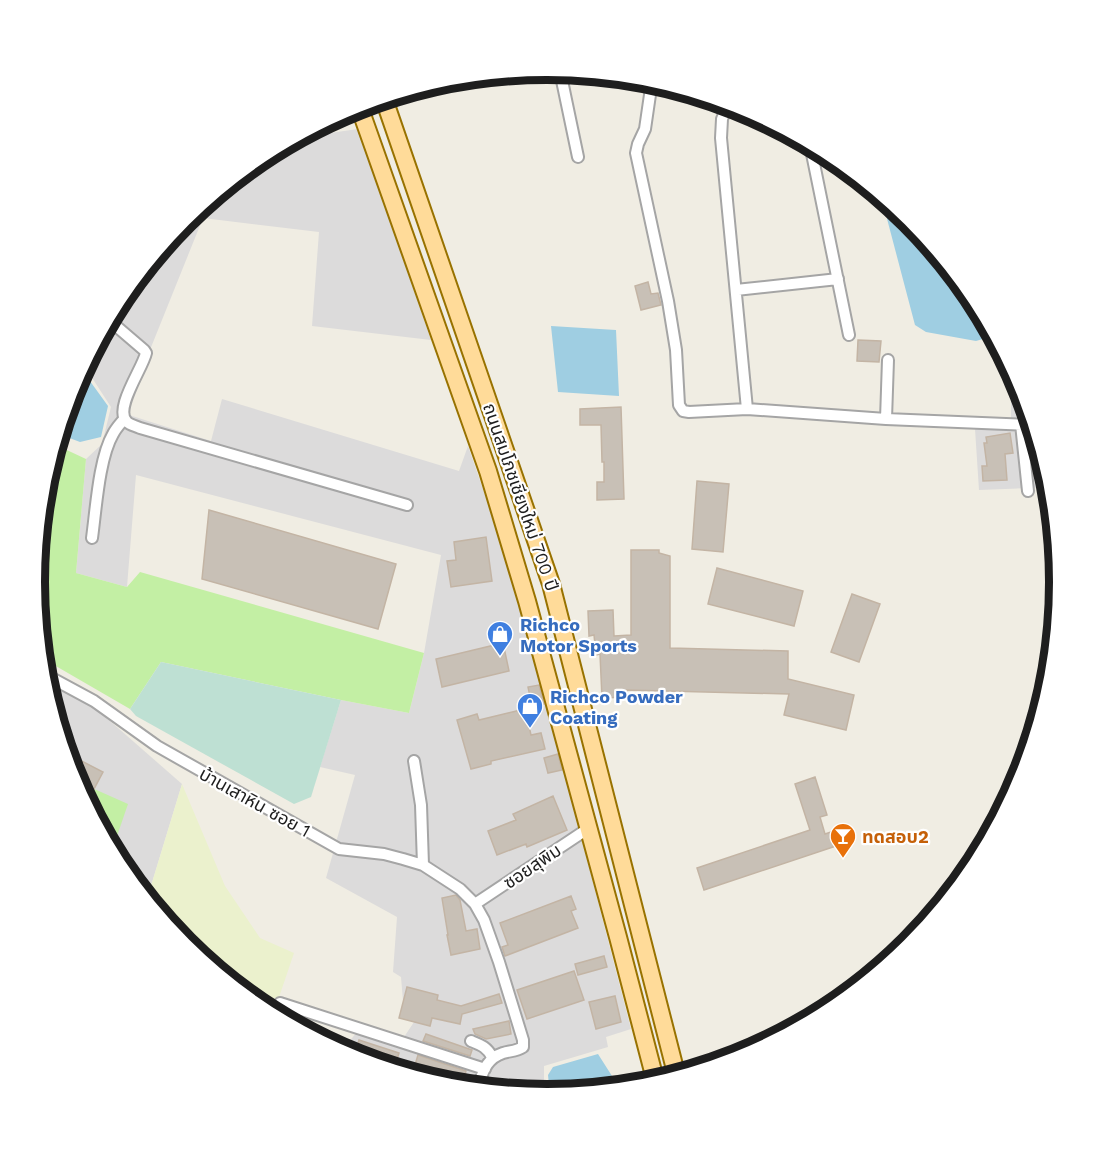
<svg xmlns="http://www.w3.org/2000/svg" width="1095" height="1165" font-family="'Work Sans','Noto Sans Thai',sans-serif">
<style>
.residential{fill:#dcdbdb}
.farmland{fill:#ebf1cd}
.grass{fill:#c3efa4}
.wetland{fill:#bee0d3}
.water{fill:#9fcee2}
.building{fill:#c8c0b6;stroke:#c3b4a4;stroke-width:1.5}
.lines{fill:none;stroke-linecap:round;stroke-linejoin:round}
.minor-casing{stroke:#a5a5a5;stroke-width:14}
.primary-casing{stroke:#987200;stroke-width:20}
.minor{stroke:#fff;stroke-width:10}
.primary{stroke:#ffdb99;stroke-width:16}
.labels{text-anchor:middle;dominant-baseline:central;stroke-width:4.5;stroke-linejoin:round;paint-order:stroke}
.street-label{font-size:18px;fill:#1e1e1e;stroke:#fff}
.shop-label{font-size:18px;font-weight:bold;fill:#366cbe;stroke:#fff;text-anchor:start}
.food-label{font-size:18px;font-weight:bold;fill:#c56008;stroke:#fff;text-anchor:start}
.rim{fill:none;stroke:#1e1e1e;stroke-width:8}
</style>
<rect width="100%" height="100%" fill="#f0ede3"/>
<!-- residential -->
<path class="residential" d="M 358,129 L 431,340 L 312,326 L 319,232 L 203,218 L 127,407 L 129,415 L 211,441 L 222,399 L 459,471 L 468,446 L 515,581 L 631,1029 L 606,1037 L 608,1047 L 544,1066 L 544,1090 L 542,1095 L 447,1086 L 351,1056 L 341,1051 L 358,1031 L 400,1043 L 418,1016 L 403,1001 L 401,977 L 393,972 L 397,917 L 326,878 L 355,775 L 320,767 L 341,700 L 409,713 L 424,653 L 441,555 L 136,475 L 127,587 L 76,573 L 86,459 L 102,444 L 111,407 L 87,370 L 84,367 L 121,297 L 185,220 L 263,156 L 295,138 Z
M 1011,370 L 1013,370 L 1022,387 L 1051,487 L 979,490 L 975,429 L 1011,427 Z
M 44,678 L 94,707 L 182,784 L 147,899 L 121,867 L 73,778 Z"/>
<!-- farmland -->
<path class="farmland" d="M 182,784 L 225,886 L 260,938 L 294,953 L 273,1015 L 262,1009 L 185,945 L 147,899 Z"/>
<!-- grass -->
<path class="grass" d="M 56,445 L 86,459 L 76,573 L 127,587 L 140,572 L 424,653 L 409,713 L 341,700 L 161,662 L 130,709 L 42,658 L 35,582 L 44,482 Z
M 74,780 L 128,804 L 117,836 L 99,826 Z"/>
<!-- wetland -->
<path class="wetland" d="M 161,662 L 341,700 L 311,797 L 294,804 L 136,716 L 130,709 Z"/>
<!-- water -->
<path class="water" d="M 881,196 L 910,220 L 974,298 L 994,335 L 993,336 L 976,341 L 926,332 L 915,325 Z
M 551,326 L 616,330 L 619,396 L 558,392 Z
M 82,370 L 108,406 L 101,437 L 80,442 L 59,434 L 74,386 Z
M 598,1054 L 612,1076 L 613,1089 L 550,1095 L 548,1075 L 553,1067 Z"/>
<!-- building -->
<path class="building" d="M 648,282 L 651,294 L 658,293 L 661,305 L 641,310 L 635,286 Z
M 858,340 L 881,341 L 879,362 L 857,361 Z
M 1017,378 L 1022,387 L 1028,407 L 1014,406 Z
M 621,407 L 624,499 L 597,500 L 597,482 L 604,482 L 604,462 L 602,462 L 601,425 L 580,425 L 580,409 Z
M 1010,433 L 1013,453 L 1005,454 L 1007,480 L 983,481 L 982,466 L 987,466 L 984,443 L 987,443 L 986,437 Z
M 1042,453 L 1048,474 L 1034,476 L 1032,454 Z
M 697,481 L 729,484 L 723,552 L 692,549 Z
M 209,510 L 396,564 L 378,629 L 202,579 Z
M 486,537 L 492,581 L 451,587 L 447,561 L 456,560 L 454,542 Z
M 631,550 L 659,550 L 659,553 L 670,556 L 670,648 L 788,651 L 788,679 L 854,695 L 846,730 L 784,715 L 789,694 L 627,690 L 627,697 L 602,698 L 600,654 L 596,655 L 594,635 L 589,636 L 588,611 L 613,610 L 614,636 L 631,635 Z
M 717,568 L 803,591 L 794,626 L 708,604 Z
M 852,594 L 880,604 L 859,662 L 831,652 Z
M 503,643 L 509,671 L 442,687 L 436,659 Z
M 539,685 L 544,704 L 532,706 L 528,687 Z
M 525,709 L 531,735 L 541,733 L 545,749 L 491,761 L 491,764 L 471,769 L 457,720 L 477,714 L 479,720 Z
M 66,753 L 103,772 L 94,789 L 73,778 Z
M 558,754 L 562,770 L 548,773 L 544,758 Z
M 815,777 L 827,815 L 820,817 L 825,834 L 834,831 L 839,845 L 704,890 L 697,868 L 810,830 L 795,784 Z
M 553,796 L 567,830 L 527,847 L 526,844 L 497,855 L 488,831 L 516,820 L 513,814 Z
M 456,895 L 460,900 L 466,931 L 477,929 L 480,949 L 451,955 L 447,935 L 448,935 L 442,898 Z
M 571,896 L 576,909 L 571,911 L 578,928 L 505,956 L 502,947 L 508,945 L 500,923 Z
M 604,956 L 607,967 L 578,975 L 575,964 Z
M 574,971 L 584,1000 L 527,1019 L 517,990 Z
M 407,987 L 438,995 L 437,1000 L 461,1006 L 499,994 L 502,1003 L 462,1014 L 460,1024 L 432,1018 L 430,1026 L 399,1018 Z
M 615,996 L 621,1022 L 596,1029 L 589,1002 Z
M 509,1021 L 511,1034 L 486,1039 L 475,1034 L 473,1029 Z
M 426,1034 L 472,1050 L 470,1056 L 423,1041 Z
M 359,1040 L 399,1053 L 394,1069 L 354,1057 Z
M 418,1055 L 466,1071 L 465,1074 L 468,1075 L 464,1087 L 447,1086 L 412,1075 Z"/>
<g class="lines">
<!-- minor casing -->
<g class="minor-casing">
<path id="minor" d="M 560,71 L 578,157
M 652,81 L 645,129 L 638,144 L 636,153 L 668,301 L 676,350 L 679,405 L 683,411 L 689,412 L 747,409 L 886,419 L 1033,425
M 728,104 L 722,119 L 721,138 L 747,409
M 810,144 L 849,335
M 157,253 L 222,192
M 736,290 L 838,279
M 109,320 L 144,350 L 146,353 C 143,368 113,409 127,422 C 130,425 136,426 140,428 L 407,505
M 886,419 L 888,360
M 1021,424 L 1028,491
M 92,538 C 96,509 99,458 113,434 C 116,428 121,423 124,419
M 44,674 L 94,701 L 157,746 L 339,849 L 384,854 L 403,859 L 423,865 L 460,889 L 475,904 L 484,920 L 499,962 L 523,1040 L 523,1047 C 517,1051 510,1051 503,1053 C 485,1059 483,1073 477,1089
M 414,761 L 421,805 L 423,865
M 475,904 L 589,828
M 280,1003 L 485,1069
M 471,1041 C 481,1045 487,1047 492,1057"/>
</g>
<!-- primary casing -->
<g class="primary-casing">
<path id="primary" d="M 384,99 L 551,584 L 677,1077
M 359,106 L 488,471 L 527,601 L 618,937 L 656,1083"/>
</g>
<!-- minor -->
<use href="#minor" class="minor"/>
<!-- primary -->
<use href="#primary" class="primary"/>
</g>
<!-- icons -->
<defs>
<g id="shop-pin" transform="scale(1.35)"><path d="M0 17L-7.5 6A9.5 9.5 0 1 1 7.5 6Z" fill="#3f7fe0" stroke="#fff"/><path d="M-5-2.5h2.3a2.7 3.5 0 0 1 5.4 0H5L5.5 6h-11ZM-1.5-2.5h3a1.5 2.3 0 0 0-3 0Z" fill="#fff"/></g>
<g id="bar-pin" transform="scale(1.35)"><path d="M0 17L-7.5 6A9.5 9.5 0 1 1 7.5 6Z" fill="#e8710a" stroke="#fff"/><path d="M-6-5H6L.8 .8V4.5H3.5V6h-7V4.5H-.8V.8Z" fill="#fff"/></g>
</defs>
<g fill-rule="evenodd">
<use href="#shop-pin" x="500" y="634"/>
<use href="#shop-pin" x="530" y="706"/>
<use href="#bar-pin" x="843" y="836"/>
</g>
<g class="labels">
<!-- street labels -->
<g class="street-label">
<text transform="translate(521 497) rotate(71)">ถนนสมโภชเชียงใหม่ 700 ปี</text>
<text transform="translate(255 802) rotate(29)">บ้านเสาหิน ซอย 1</text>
<text transform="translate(532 866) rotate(-34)">ซอยสุพิม</text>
</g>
<!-- shop labels -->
<g class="shop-label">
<text x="520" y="624">Richco<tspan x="520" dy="21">Motor Sports</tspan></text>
<text x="550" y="696">Richco Powder<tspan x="550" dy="21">Coating</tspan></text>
</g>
<!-- food labels -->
<g class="food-label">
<text x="862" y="836">ทดสอบ2</text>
</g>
</g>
<!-- crop -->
<path d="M0 0H1095V1165H0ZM45 582a502 502 0 1 1 1004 0a502 502 0 1 1-1004 0Z" fill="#fff" fill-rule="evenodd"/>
<path class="rim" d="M45 582a502 502 0 1 1 1004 0a502 502 0 1 1-1004 0Z"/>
</svg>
